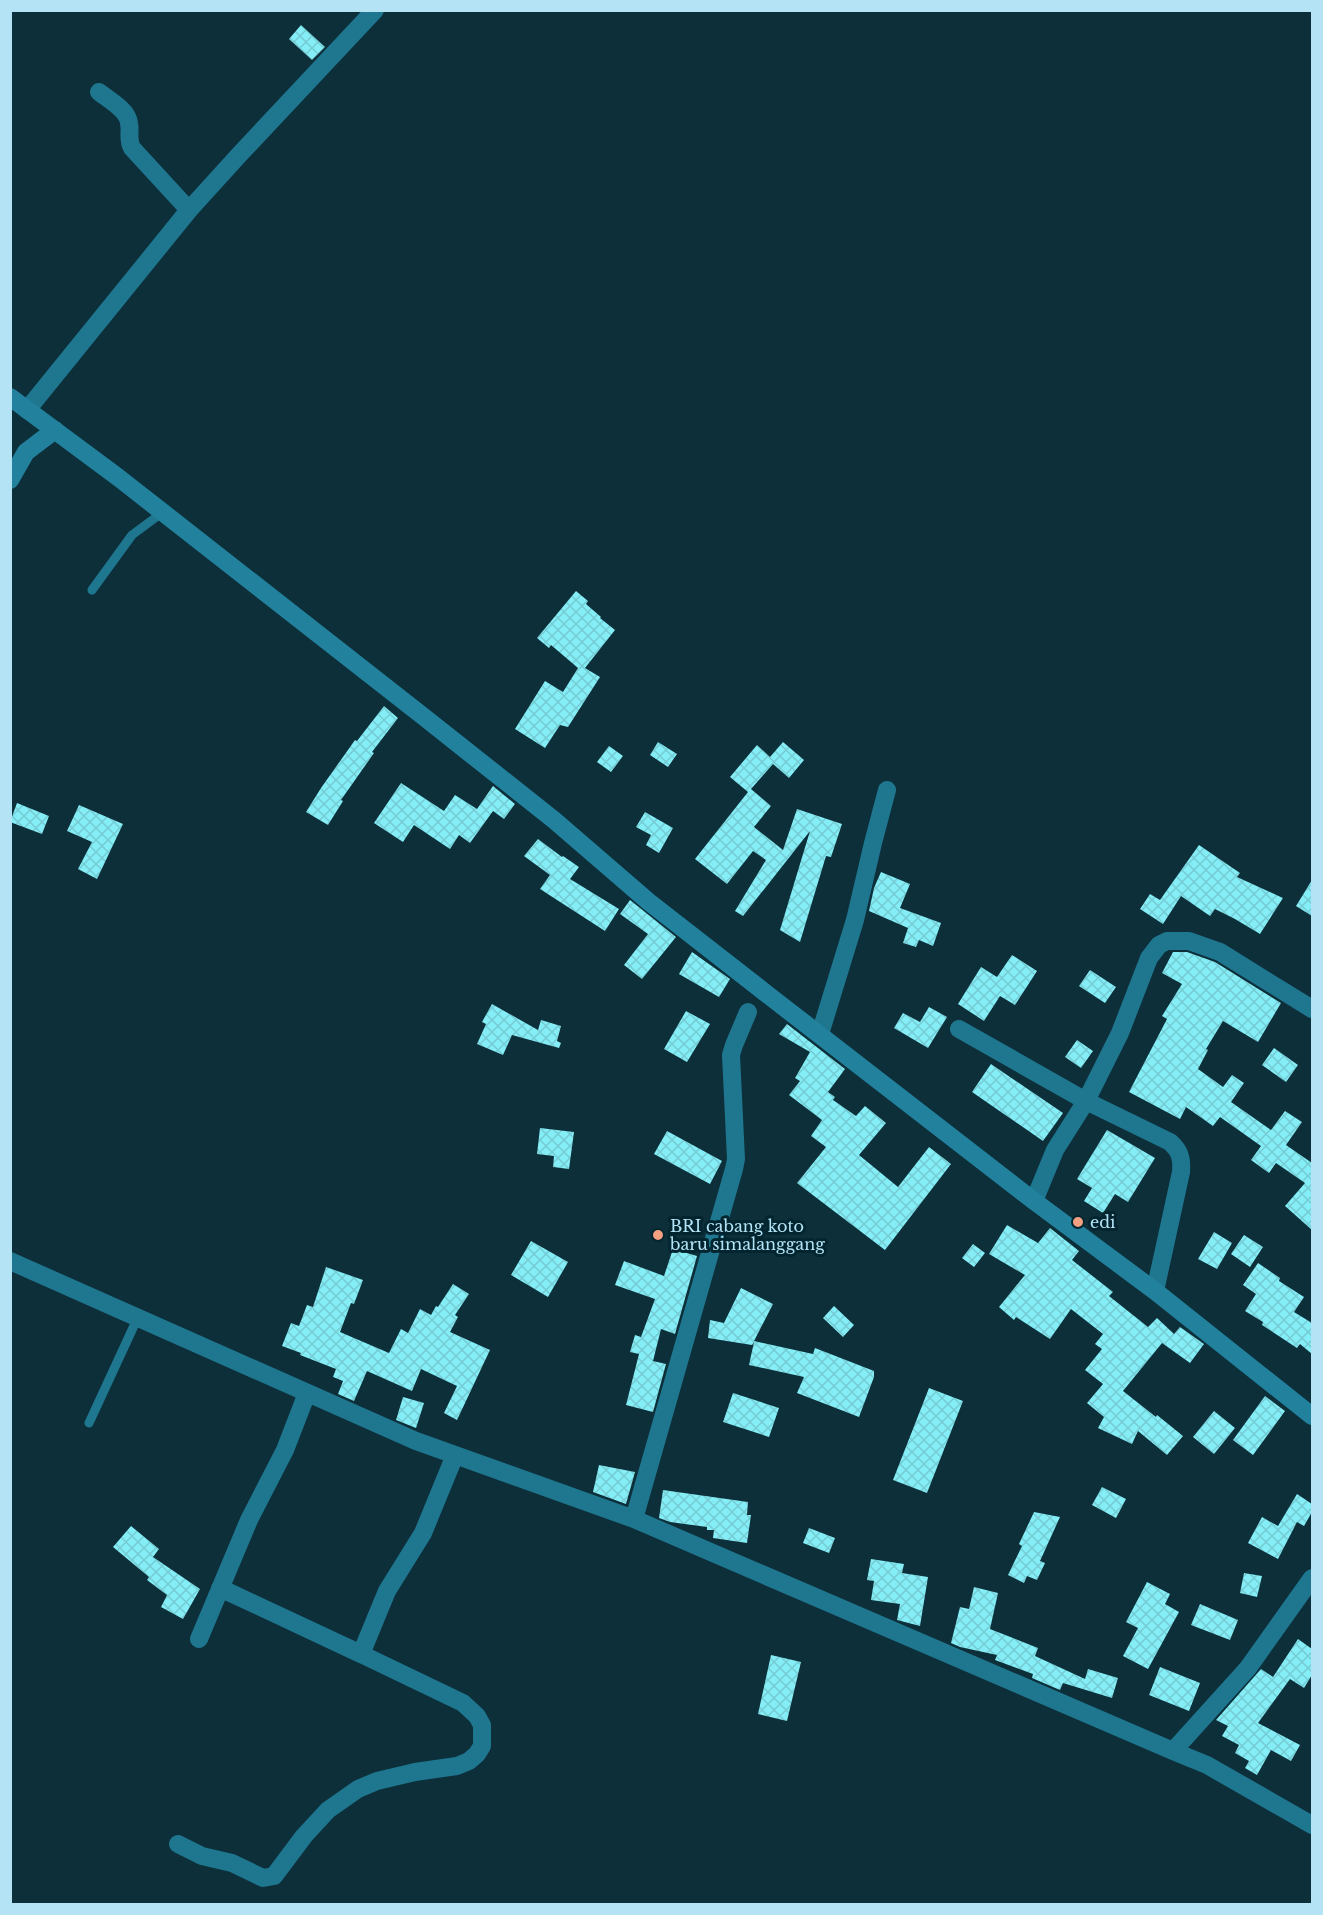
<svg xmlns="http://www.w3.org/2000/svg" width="1323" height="1915" font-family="'Libre Baskerville',serif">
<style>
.building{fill:url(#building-cross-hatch)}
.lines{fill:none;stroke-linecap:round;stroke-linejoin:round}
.lane{stroke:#1f768f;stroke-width:9}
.street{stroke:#1f768f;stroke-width:18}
.secondary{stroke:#22819d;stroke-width:18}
.poi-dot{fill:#f2a080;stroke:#022530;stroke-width:2}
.labels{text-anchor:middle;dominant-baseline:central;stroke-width:6;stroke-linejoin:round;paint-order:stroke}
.poi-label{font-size:16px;fill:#b3e3f5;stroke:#022530;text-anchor:start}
</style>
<defs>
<pattern id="building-cross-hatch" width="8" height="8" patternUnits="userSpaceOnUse" patternTransform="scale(1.5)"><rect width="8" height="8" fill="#85edf5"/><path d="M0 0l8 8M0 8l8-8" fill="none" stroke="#75cbd3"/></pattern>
</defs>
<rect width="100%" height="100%" fill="#0c2f3a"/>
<!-- building -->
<path class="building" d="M 301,25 L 325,47 L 312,60 L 289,39 Z
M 576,591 L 588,601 L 586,604 L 601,617 L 600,618 L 615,630 L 585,668 L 600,677 L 568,727 L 560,725 L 545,748 L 515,729 L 545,681 L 563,692 L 578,668 L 551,645 L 549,648 L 537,638 Z
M 384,706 L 398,718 L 372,752 L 374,753 L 341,800 L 343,801 L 328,825 L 306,812 L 321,788 L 355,740 L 357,741 Z
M 658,742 L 677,754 L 668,767 L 650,755 Z
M 783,742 L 804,760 L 789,778 L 773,764 L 751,789 L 771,806 L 754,827 L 783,850 L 797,809 L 842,824 L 831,857 L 826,856 L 800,942 L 780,930 L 810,831 L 743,916 L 735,911 L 766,860 L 753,851 L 727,884 L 695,859 L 748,792 L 730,777 L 757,745 L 770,757 Z
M 609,746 L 623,756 L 611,772 L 597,762 Z
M 401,783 L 444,811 L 455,795 L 477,809 L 493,786 L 515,804 L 504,819 L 493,811 L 470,843 L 459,835 L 450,849 L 414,825 L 403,842 L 374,823 Z
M 17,803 L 49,816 L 42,834 L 10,822 Z
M 79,805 L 123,824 L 97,879 L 78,869 L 92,842 L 67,831 Z
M 645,812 L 673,828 L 659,853 L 646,845 L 651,835 L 636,827 Z
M 538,839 L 562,857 L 563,856 L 579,867 L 570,879 L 619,909 L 605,931 L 540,889 L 550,875 L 524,856 Z
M 1199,845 L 1240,873 L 1237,877 L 1283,898 L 1260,934 L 1235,919 L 1215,909 L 1210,916 L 1181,896 L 1163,924 L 1140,909 L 1150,894 L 1160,900 Z
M 881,872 L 910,884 L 900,908 L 941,923 L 933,946 L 919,940 L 916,947 L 903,943 L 908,928 L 869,911 L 874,888 Z
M 1312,880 L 1312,916 L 1296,906 Z
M 630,900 L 676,937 L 642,979 L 624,965 L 648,934 L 620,914 Z
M 692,952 L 730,979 L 719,997 L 679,974 Z
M 1173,952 L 1187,952 L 1215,962 L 1281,1003 L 1258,1042 L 1223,1021 L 1206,1049 L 1208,1050 L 1198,1069 L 1223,1087 L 1232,1075 L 1244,1083 L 1231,1102 L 1271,1130 L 1285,1111 L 1302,1122 L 1286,1145 L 1312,1163 L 1312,1230 L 1285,1206 L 1305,1183 L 1276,1163 L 1269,1173 L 1251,1160 L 1261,1146 L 1220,1117 L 1213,1126 L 1186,1107 L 1180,1119 L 1129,1092 L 1167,1019 L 1162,1016 L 1182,984 L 1162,973 Z
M 1012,955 L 1037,971 L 1015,1005 L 1000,996 L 984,1021 L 958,1004 L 981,967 L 997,977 Z
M 1090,970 L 1116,987 L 1105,1003 L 1079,986 Z
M 492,1004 L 538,1030 L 541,1020 L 561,1026 L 557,1041 L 561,1043 L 559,1048 L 512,1035 L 503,1055 L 477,1044 L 486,1024 L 482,1022 Z
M 929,1007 L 947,1017 L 928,1048 L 894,1028 L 903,1013 L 920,1022 Z
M 686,1011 L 710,1024 L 687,1062 L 664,1049 Z
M 787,1024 L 845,1069 L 828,1092 L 835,1097 L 833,1100 L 856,1116 L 865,1106 L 886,1123 L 859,1155 L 898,1187 L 929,1147 L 951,1164 L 885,1250 L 797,1183 L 826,1147 L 811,1136 L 822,1120 L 789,1095 L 800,1081 L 795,1078 L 810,1052 L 779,1034 Z
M 1077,1040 L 1093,1051 L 1081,1068 L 1065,1057 Z
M 1274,1048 L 1298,1065 L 1286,1082 L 1262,1065 Z
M 991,1064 L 1063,1113 L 1043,1141 L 972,1092 Z
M 540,1128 L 574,1132 L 569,1169 L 553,1167 L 554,1156 L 537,1154 Z
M 1107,1130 L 1155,1158 L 1128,1202 L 1115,1194 L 1103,1213 L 1084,1201 L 1092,1188 L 1077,1179 Z
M 667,1131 L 722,1161 L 710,1184 L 654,1154 Z
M 1007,1225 L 1038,1243 L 1050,1228 L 1079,1251 L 1072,1260 L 1113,1292 L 1109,1296 L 1148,1327 L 1157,1318 L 1174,1334 L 1180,1327 L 1204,1344 L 1190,1363 L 1162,1343 L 1123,1391 L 1156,1417 L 1157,1415 L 1183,1436 L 1167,1455 L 1138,1431 L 1132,1444 L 1098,1428 L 1104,1417 L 1087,1403 L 1103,1384 L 1085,1370 L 1102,1349 L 1095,1344 L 1103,1334 L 1071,1309 L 1050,1339 L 1016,1317 L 1014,1320 L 999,1307 L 1025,1275 L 989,1254 Z
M 1214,1232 L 1232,1243 L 1217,1269 L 1198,1259 Z
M 1244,1235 L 1263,1247 L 1250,1267 L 1231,1254 Z
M 531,1241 L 568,1262 L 548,1297 L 511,1275 Z
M 973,1244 L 985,1253 L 974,1267 L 962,1258 Z
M 673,1249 L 697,1256 L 675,1334 L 661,1329 L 653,1361 L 666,1364 L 653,1412 L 626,1405 L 639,1354 L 630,1352 L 635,1335 L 641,1337 L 655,1299 L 615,1285 L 624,1261 L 664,1276 Z
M 1258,1263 L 1280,1278 L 1279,1281 L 1304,1297 L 1294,1312 L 1312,1323 L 1312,1354 L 1300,1344 L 1297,1348 L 1262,1325 L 1263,1322 L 1245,1311 L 1256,1294 L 1243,1285 Z
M 326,1267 L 363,1280 L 354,1304 L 351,1303 L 340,1332 L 389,1353 L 401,1329 L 408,1333 L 420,1309 L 431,1315 L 436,1306 L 438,1307 L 453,1284 L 469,1294 L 455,1315 L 458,1317 L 450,1332 L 490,1350 L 457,1420 L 444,1413 L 457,1386 L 421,1369 L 412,1391 L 367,1371 L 354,1401 L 338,1394 L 343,1381 L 333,1377 L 336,1369 L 300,1355 L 301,1353 L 282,1346 L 291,1323 L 299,1326 L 307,1305 L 313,1307 Z
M 741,1288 L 773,1304 L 754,1341 L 813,1354 L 815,1348 L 874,1371 L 874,1377 L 859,1417 L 797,1393 L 804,1377 L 749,1365 L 754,1342 L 752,1345 L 708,1338 L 710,1320 L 724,1323 Z
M 834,1306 L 854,1325 L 843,1337 L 823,1318 Z
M 929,1388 L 963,1401 L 927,1493 L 893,1480 Z
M 733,1393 L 779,1408 L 769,1437 L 723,1422 Z
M 1265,1396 L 1285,1411 L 1253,1455 L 1233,1440 Z
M 403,1397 L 424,1403 L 416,1428 L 396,1420 Z
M 1214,1411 L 1235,1428 L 1214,1454 L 1193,1437 Z
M 599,1465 L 635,1472 L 626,1504 L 593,1492 Z
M 1102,1487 L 1126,1499 L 1116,1518 L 1092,1505 Z
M 663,1490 L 748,1502 L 747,1515 L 751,1515 L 747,1543 L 713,1538 L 714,1530 L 707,1530 L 707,1527 L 670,1522 L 659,1518 Z
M 1297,1494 L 1312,1504 L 1312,1512 L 1304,1526 L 1297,1522 L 1278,1559 L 1248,1543 L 1262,1517 L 1278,1526 Z
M 1034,1512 L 1060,1517 L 1040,1561 L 1045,1563 L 1037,1580 L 1027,1576 L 1024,1583 L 1008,1575 L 1022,1546 L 1019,1544 Z
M 131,1526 L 159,1549 L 153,1557 L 200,1589 L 183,1619 L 161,1607 L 167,1595 L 147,1580 L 149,1577 L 113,1547 Z
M 809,1528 L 835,1538 L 829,1553 L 803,1543 Z
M 871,1559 L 904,1564 L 902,1573 L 928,1577 L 920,1626 L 897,1620 L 900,1604 L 871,1600 L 874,1581 L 867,1580 Z
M 1244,1573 L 1262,1576 L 1257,1597 L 1240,1593 Z
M 1147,1582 L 1170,1594 L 1165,1604 L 1179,1612 L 1148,1669 L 1123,1656 L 1138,1628 L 1126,1622 Z
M 974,1587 L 998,1593 L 990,1629 L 1038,1648 L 1035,1656 L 1085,1679 L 1088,1669 L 1118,1678 L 1112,1698 L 1063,1683 L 1060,1690 L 1032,1678 L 1033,1674 L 995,1660 L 997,1655 L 960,1647 L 951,1643 L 960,1607 L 969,1609 Z
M 1200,1604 L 1238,1620 L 1230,1640 L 1191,1625 Z
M 1298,1639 L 1312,1649 L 1312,1675 L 1304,1688 L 1290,1679 L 1258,1723 L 1300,1745 L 1291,1761 L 1271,1750 L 1257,1775 L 1245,1768 L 1249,1761 L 1235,1753 L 1239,1745 L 1222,1736 L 1228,1726 L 1216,1720 L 1261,1669 L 1273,1677 Z
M 771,1655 L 801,1662 L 787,1721 L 758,1714 Z
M 1160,1667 L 1200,1683 L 1189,1711 L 1149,1695 Z"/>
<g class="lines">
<!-- lane -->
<path class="lane" d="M 92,590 L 132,535 L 163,512
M 89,1423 L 138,1317"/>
<!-- street -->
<path class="street" d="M 99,92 C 109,100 128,110 129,123 C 131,132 127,139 132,148 L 189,210
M 27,410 L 189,210 L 239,155 L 375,10
M 959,1029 L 1086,1101 L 1170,1142 C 1180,1151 1182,1158 1181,1172 L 1155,1291
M 820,1034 L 855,920 L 873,843 L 887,790
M 1034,1201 L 1055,1150 L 1086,1101 L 1120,1033 L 1149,958 L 1159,945 L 1167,941 L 1189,941 L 1220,952 L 1312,1009
M 10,1261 L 416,1441 L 634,1519 L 1173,1751 L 1207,1765 L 1312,1825
M 634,1519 L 734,1169 L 736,1159 L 731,1055 L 734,1045 L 748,1012
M 220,1588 L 361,1654 L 387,1591 L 423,1533 L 455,1455
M 199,1639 L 249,1520 L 285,1450 L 307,1393
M 1173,1751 L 1248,1668 L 1312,1578
M 178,1844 L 202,1856 L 232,1863 L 263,1878 L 274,1876 L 304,1836 L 328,1810 L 358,1789 L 377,1781 L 415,1772 L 457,1766 L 469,1761 L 477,1754 L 482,1746 L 482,1725 L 477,1716 L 463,1703 L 361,1654"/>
<!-- secondary -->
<path class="secondary" d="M 10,397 L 119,478 L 424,717 L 554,820 L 649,902 L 772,998 L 1034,1201 L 1155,1291 L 1312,1416
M 10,480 L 26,452 L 55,430"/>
</g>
<!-- markers -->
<g class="poi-dot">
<circle cx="1078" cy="1222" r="6"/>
<circle cx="658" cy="1235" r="6"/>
</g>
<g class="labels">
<!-- poi labels -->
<g class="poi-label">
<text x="1090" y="1222">edi</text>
<text x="670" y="1226">BRI cabang koto<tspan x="670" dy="18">baru simalanggang</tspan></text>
</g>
</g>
<!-- border -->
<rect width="1323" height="1915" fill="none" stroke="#b3e3f5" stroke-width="24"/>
</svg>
